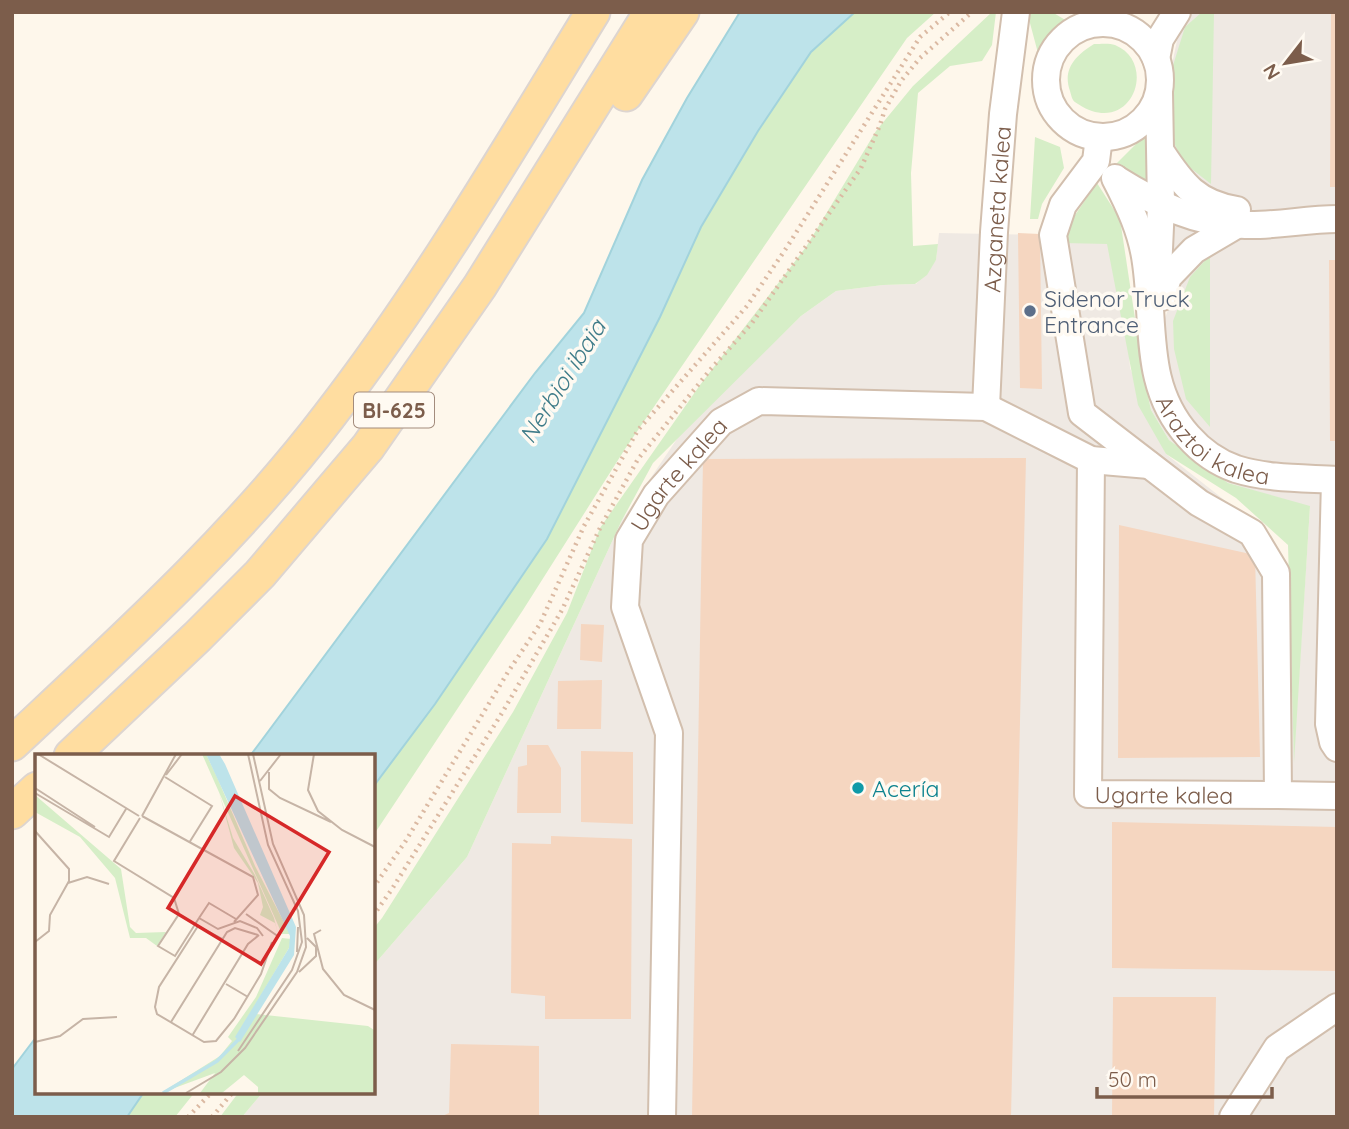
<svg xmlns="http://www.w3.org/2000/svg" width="1349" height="1129" font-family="Quicksand,sans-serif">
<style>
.industrial{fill:#efe9e3}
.green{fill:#d6eec7}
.water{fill:#bde3ea;stroke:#a2d3dc;stroke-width:2}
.building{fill:#f5d6c0}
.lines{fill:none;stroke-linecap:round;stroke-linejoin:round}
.minor-casing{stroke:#d2bfae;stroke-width:30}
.major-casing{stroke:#ddd5d0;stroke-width:37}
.path{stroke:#dbb9a2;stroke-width:4.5;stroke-dasharray:2 5;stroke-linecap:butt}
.minor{stroke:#fff;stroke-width:26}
.major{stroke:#ffdda0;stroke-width:33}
.service-dot{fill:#5c6f8a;stroke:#fffaf2;stroke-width:2.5}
.culture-dot{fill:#0f9aa8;stroke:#fffaf2;stroke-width:2.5}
.labels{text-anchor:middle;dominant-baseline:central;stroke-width:7;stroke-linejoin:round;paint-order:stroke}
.shield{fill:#fffaf2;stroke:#a38c7d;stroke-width:2}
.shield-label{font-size:21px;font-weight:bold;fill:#7c5d4b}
.street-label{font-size:23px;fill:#7c5d4b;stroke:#fffaf2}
.service-label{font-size:23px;fill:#4e5e75;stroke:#fffaf2;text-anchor:start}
.culture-label{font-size:23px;fill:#0d838f;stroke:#fffaf2;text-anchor:start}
.water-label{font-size:24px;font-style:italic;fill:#3f7c89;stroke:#fffaf2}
.inset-river{fill:none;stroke:#bde3ea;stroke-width:3.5}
.inset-road{fill:none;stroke:#c6b4a6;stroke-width:2}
.view{fill:#d62828;fill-opacity:0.15;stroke:#d62828;stroke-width:3.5}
.inset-edge{fill:none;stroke:#7c5d4b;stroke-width:3.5}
</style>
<rect width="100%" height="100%" fill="#fef7eb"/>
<!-- industrial -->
<path class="industrial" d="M 1183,12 L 1337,12 L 1337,1117 L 242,1117 L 263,1092 L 373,1092 L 373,966 L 467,857 L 621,522 L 681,433 L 801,316 L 836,291 L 883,285 L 916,284 L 936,260 L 939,233 L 1053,235 L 1120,232 L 1130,368 L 1166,454 L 1270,536 L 1288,572 L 1294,752 L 1310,507 L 1228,483 L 1169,440 L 1151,410 L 1144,378 L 1171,301 L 1166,93 Z"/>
<!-- green -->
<path class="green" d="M 855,12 L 936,12 L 907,38 L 625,449 L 523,610 L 373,836 L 373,787 L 435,704 L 547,539 L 660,317 L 701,227 L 758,131 L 811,52 Z
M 992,12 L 996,12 L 992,45 L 982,61 L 950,66 L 918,93 L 911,173 L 913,246 L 938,244 L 936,260 L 927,275 L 915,284 L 883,285 L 836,291 L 801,316 L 653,463 L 621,522 L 467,857 L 373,966 L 373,929 L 382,918 L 513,712 L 567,613 L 600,528 L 700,385 L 806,247 L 876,131 L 913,86 Z
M 1027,12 L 1052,12 L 1067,21 L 1038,53 Z
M 1202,12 L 1214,12 L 1211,184 L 1184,163 L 1172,139 L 1170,75 L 1185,27 Z
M 1094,44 C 1100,44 1110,43 1115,45 C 1159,63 1131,139 1078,104 C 1072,101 1072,98 1070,91 C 1062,69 1076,55 1094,44 Z
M 1148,132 L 1152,187 L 1116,164 Z
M 1035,137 L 1060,147 L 1064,168 L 1042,204 L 1038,219 L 1030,219 Z
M 1097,183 L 1120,219 L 1144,378 L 1151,410 L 1169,440 L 1228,483 L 1310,506 L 1294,763 L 1288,545 L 1236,498 L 1166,454 L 1138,405 L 1107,244 L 1064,243 L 1073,218 Z
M 1210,255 L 1210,427 L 1186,399 L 1174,349 L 1173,321 L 1190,277 Z
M 144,1092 L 195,1092 L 175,1117 L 127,1117 Z
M 239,1092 L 263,1092 L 242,1117 L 220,1117 Z"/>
<!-- water -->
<path class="water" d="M 740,12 L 855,12 L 811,52 L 758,131 L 701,227 L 660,317 L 547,539 L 435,704 L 373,787 L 373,756 L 250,756 L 535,373 L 584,313 L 642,180 L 687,98 Z
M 37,1036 L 37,1092 L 144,1092 L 127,1117 L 12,1117 L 12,1069 Z"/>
<!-- building -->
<path class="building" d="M 1331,12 L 1337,12 L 1337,187 L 1330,187 Z
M 1018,233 L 1040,234 L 1042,389 L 1020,388 Z
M 1329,260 L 1337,260 L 1337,441 L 1330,441 Z
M 1026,458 L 1011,1117 L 692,1117 L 703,459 Z
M 1119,525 L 1255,555 L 1260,757 L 1118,758 Z
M 581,624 L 604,625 L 602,662 L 580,660 Z
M 602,680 L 601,729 L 557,729 L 558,681 Z
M 527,745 L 548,745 L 561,768 L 561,813 L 517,813 L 518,767 L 527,765 Z
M 581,751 L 633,752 L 633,824 L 581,822 Z
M 1112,822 L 1337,827 L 1337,971 L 1112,968 Z
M 551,836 L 632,839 L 631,1019 L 545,1019 L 545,996 L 511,993 L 512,843 L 551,844 Z
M 1113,997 L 1216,997 L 1214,1117 L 1112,1117 Z
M 451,1044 L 539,1046 L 539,1117 L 440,1117 L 449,1113 Z"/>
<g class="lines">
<!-- minor casing -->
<g class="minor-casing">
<g id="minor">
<circle cx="1103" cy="80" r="57"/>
<path d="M 1156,59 L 1160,39 L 1177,12"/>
<path d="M 1099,137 L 1096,161 L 1063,205 L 1053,235 L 1082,413 L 1199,503 L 1252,533 L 1276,573 L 1278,795 L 1337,796"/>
<path d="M 1161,152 C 1182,184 1197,204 1237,210"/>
<path id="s1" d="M 1115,178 C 1129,205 1142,232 1146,263 C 1155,325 1143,386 1188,436 C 1202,452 1216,462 1236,469 C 1268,479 1303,478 1337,480"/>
<path d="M 1116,179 C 1156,204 1197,224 1245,225 C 1276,226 1306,219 1337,219"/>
<path d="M 1158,271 L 1161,205 L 1159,93"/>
<path d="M 1162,297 L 1168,277 L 1194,250 L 1238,224"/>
<path id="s2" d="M 986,407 L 994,232 L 1003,114 L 1016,12"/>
<path id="s3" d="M 1091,460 L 1088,794 L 1278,795"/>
<path d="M 1335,480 L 1329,724 L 1333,742 L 1337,748"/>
<path id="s4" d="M 662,1117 L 669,733 L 625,607 L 629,540 L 656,495 L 721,422 L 759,401 L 986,407 L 1091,460 L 1149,465"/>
<path d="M 1233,1117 L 1277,1048 L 1337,1007"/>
</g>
</g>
<!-- major casing -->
<g class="major-casing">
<path id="major" d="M 626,94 L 682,12
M 12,744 C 123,640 236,538 329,416 C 427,289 509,149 593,12
M 71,756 L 197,637 L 260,574 L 368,447 L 480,286 L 651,12
M 12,812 L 37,789"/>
</g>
<!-- path -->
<path class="path" d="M 373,888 L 405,842 L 508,672 L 540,624 L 584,526 L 638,430 L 747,306 L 787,247 L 920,37 L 950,12
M 373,916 L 392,889 L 502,713 L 562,610 L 600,528 L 638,459 L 710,370 L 752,323 L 861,168 L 880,125 L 885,109 L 901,81 L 920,58 L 972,12
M 188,1117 L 212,1092
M 212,1117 L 233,1092"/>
<!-- minor -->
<use href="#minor" class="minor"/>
<!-- major -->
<use href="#major" class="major"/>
</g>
<!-- markers -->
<circle class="service-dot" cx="1030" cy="311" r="7"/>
<circle class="culture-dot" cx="858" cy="788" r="7"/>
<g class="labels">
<!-- shield labels -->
<rect class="shield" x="354" y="392.5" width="80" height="35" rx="5"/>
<g class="shield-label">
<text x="394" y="410">BI-625</text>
</g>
<!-- street labels -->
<g class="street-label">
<text stroke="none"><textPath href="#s2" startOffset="198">Azganeta kalea</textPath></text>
<text stroke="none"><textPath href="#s1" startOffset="296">Araztoi kalea</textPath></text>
<text stroke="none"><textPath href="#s4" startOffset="667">Ugarte kalea</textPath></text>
<text stroke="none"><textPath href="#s3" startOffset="410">Ugarte kalea</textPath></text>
</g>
<!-- service labels -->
<g class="service-label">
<text x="1044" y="298">Sidenor Truck<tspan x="1044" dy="26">Entrance</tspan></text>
</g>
<!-- culture labels -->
<g class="culture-label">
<text x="872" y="788">Acería</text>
</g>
<!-- water labels -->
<g class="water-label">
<text transform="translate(562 381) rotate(-58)">Nerbioi ibaia</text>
</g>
</g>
<!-- overview -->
<g transform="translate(35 754)">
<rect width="340" height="340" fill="#fef7eb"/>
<path d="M 167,0 L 171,0 L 182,23 L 220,112 L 255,180 L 247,180 ZM 184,38 L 198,84 L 220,121 L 239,164 L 243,180 L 240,169 L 225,161 L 228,153 L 223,129 L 199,94 ZM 0,41 L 86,115 L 95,173 L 101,179 L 131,178 L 122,192 L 111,184 L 95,184 L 80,124 L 45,83 L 0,58 ZM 247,184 L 256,185 L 254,194 L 204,278 L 221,260 L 333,272 L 339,276 L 339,339 L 223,339 L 223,333 L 209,321 L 187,339 L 165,339 L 180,319 L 126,339 L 185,302 L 197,287 L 193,283 L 221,243 Z" fill="#d6eec7"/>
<path d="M 171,0 L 184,0 L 190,10 L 261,173 L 259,201 L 205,288 L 200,283 L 254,194 L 255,182 Z" fill="#bde3ea"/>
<path class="inset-river" d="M 128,339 L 182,307 L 206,283"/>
<path class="inset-road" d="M 3,0 L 104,62M 279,0 L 273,36 L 283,57 L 307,76 L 340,93M 234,18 L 234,35 L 245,44 L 296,68M 131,21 L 147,0M 130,23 L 177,52 L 154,89M 225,27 L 246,0M 0,34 L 60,73M 0,39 L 74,83 L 91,55M 107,62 L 218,123 L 223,141 L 199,168M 107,62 L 141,0M 105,64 L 79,107 L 139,144 L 144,160 L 123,192 L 140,202 L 164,164 L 183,175 L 205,167 L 222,174 L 228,182M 0,77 L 34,115 L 34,127 L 15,161 L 14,177 L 0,188M 33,129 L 52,123 L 74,130M 211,160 L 244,183M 164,164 L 174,149 L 201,165M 286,176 L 279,180 L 288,215 L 309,241 L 340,256M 187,185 L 163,172 L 124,233 L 120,253 L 122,260 L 169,288 L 181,287 L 199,265 L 226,220 L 237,188M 262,198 L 263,173M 264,218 L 281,202 L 281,193 L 272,184M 191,230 L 213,243M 136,268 L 192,178 L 200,174 L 223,181M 157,282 L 213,190 L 224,181M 0,288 L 25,282 L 48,265 L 82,263M 203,297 L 257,216 L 267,188 L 263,157 L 233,91 L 213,0M 151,339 L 186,318 L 210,294 L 262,218 L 271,193 L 269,161 L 238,90 L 218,0"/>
<path class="view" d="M 200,42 L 294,98 L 226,210 L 133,154 Z"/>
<rect width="340" height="340" class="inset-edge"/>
</g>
<!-- border -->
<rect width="1349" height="1129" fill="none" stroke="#7c5d4b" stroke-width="28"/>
<!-- north arrow -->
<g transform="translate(1286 63) rotate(239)" stroke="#fffaf2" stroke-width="5" paint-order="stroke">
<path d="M0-5L12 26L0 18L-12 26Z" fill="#7c5d4b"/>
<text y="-10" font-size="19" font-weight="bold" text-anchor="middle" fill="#7c5d4b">N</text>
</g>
<!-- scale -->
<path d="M1097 1087v10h175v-10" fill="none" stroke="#7c5d4b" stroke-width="3.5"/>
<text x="1108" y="1087" font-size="21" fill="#7c5d4b" stroke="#fffaf2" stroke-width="5" paint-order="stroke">50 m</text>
</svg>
